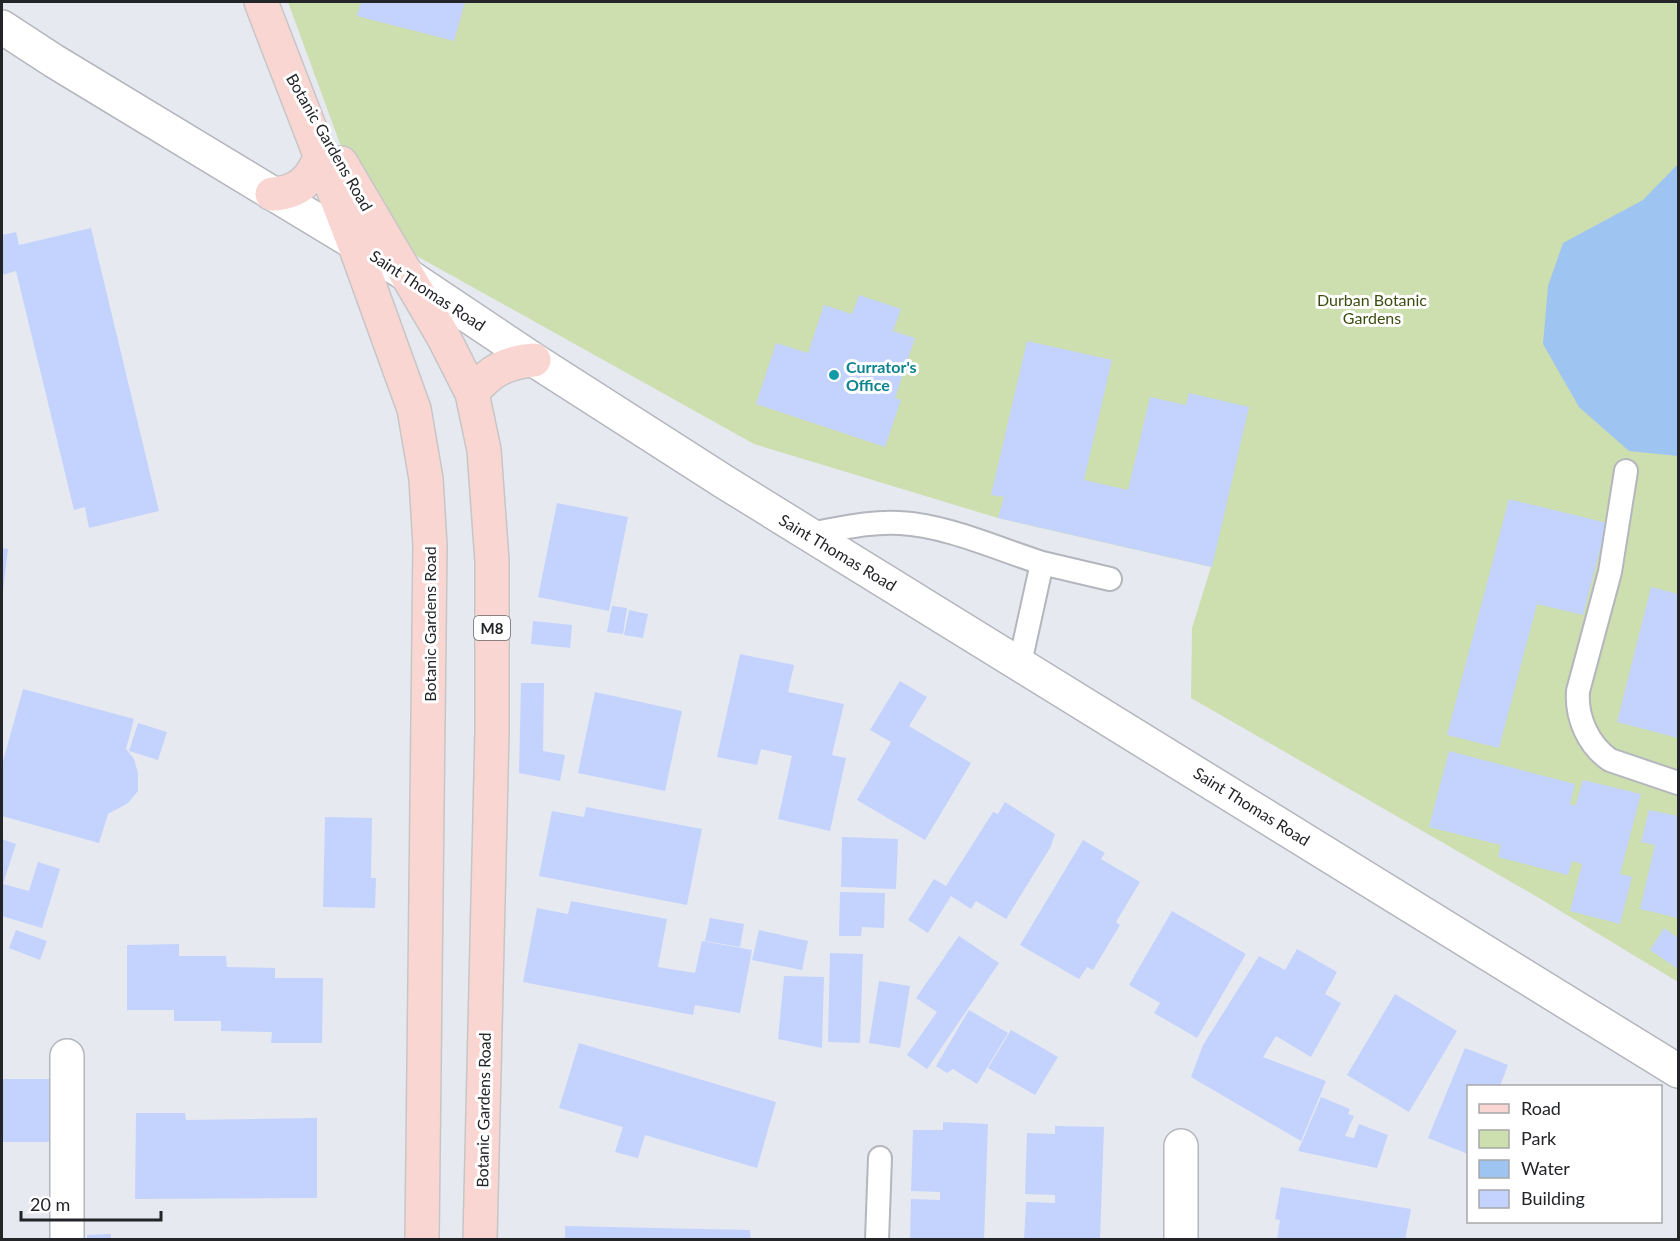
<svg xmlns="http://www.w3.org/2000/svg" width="1680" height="1241" font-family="Lato,sans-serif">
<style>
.green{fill:#cddeaf}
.water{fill:#9ec4f2}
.building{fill:#c3d3fd}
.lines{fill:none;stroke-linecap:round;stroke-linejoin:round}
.service-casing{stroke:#b4b6bd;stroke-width:26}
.minor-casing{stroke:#b4b6bd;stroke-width:36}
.primary-casing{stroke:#c6c6c7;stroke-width:36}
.service{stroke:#fff;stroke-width:22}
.minor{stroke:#fff;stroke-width:33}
.primary{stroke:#fad6d2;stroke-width:33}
.culture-dot{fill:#0f9aa8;stroke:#fff;stroke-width:2}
.labels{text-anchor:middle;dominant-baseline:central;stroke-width:6;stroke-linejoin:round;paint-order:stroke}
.shield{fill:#fff;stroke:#666668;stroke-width:1.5}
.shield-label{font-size:15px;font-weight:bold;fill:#242528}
.street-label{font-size:16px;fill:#242528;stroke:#fff}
.park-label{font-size:16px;fill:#3c4d10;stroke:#fff}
.culture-label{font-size:16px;font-weight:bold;fill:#0d838f;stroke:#fff;text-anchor:start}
</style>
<rect width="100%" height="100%" fill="#e7e9f1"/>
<!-- green -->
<path class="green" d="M 288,2 L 1678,2 L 1678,982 L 1534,895 L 1191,698 L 1192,628 L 1211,567 L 998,518 L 754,444 L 372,231 Z"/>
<!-- water -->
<path class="water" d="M 1678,164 L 1678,456 L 1629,451 L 1579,407 L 1543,344 L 1548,286 L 1563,243 L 1643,200 Z"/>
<!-- building -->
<path class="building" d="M 361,2 L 465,2 L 454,41 L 357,16 Z
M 91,228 L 159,511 L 89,528 L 85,507 L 74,510 L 16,271 L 2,275 L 2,235 L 16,232 L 19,245 Z
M 859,295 L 901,309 L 893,331 L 915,338 L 895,398 L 901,400 L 885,447 L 756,404 L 776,343 L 808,353 L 824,305 L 852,314 Z
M 1027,341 L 1112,360 L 1084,480 L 1128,490 L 1150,397 L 1186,405 L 1189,393 L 1249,407 L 1212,567 L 998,518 L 1004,497 L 991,495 Z
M 1509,499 L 1607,523 L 1583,615 L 1537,604 L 1499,748 L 1447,735 Z
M 557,503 L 628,517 L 609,611 L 538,597 Z
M 2,548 L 8,549 L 3,591 L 2,591 Z
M 1651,587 L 1678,594 L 1678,738 L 1617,722 Z
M 612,606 L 627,608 L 623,634 L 607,632 Z
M 629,610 L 648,614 L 643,638 L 624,635 Z
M 533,621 L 572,625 L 570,648 L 531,644 Z
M 740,654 L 794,665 L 788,692 L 844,704 L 832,755 L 846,758 L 830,831 L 778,819 L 792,756 L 761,749 L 757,765 L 717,757 Z
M 900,681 L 927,697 L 909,726 L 971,763 L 925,840 L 857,800 L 891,742 L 870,730 Z
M 521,683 L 544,683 L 543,751 L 565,755 L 560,781 L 519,773 Z
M 23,689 L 134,719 L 126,749 L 134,759 L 138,773 L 138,791 L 128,803 L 108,814 L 99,843 L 2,816 L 2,765 Z
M 595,692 L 682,711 L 665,791 L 578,773 Z
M 138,723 L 167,732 L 158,760 L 129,751 Z
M 1449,751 L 1575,784 L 1570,804 L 1575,806 L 1583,780 L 1641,794 L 1620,874 L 1632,877 L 1620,924 L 1570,911 L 1582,864 L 1572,861 L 1568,875 L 1498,857 L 1501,845 L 1429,827 Z
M 1005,802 L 1055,834 L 1050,848 L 1006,919 L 976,901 L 971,909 L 951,896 L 928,933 L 908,920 L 934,879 L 946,886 L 993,812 L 998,814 Z
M 586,807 L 702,829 L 687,905 L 539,876 L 552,811 L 584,817 Z
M 1649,810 L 1678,816 L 1678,918 L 1640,909 L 1655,845 L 1641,842 Z
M 325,817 L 372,818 L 371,878 L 376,878 L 375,908 L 323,907 Z
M 842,837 L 898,839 L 896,889 L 841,887 Z
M 2,839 L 16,844 L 3,884 L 29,891 L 38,862 L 60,869 L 42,928 L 2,916 Z
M 1083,840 L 1105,853 L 1101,859 L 1140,882 L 1116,922 L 1120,925 L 1093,970 L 1087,967 L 1079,979 L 1020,945 Z
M 840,892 L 885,893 L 884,928 L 862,927 L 861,936 L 839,936 Z
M 571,901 L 667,919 L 658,967 L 695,973 L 702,941 L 752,950 L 740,1013 L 695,1005 L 693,1015 L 523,982 L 537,908 L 568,914 Z
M 1172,911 L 1246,954 L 1197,1038 L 1154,1013 L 1160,1003 L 1129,985 Z
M 710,918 L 744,924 L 740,947 L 705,941 Z
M 1664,928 L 1678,938 L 1678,969 L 1650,950 Z
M 16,930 L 47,941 L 40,960 L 9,948 Z
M 759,930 L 808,941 L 802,970 L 752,960 Z
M 959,936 L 999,963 L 927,1069 L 907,1055 L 937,1012 L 916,998 Z
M 179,944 L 179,956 L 226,956 L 227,967 L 275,968 L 275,978 L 323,978 L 322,1043 L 271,1043 L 272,1032 L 221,1031 L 221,1021 L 174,1021 L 174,1010 L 127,1010 L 127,945 Z
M 1297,949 L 1337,972 L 1325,994 L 1341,1003 L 1311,1057 L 1276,1036 L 1263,1057 L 1326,1081 L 1301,1141 L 1191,1077 L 1203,1045 L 1259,956 L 1285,970 Z
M 830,953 L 863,954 L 860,1043 L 828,1042 Z
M 784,976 L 824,977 L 822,1048 L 778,1039 Z
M 879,981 L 910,986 L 900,1048 L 869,1043 Z
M 1395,994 L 1457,1031 L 1409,1112 L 1347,1075 Z
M 969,1010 L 1008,1033 L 977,1084 L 953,1069 L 947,1073 L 936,1066 Z
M 1011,1030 L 1058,1057 L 1035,1095 L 988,1068 Z
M 579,1043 L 776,1102 L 757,1168 L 645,1135 L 638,1158 L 615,1152 L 623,1127 L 559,1108 Z
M 1465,1048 L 1508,1065 L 1500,1086 L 1468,1086 L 1468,1154 L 1428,1138 Z
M 2,1079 L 51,1079 L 51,1142 L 2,1142 Z
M 1321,1097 L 1350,1109 L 1348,1114 L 1354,1116 L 1345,1136 L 1354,1138 L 1359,1124 L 1388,1135 L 1377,1168 L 1298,1151 Z
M 136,1113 L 185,1113 L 186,1120 L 317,1118 L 317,1198 L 135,1199 Z
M 943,1122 L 988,1124 L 984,1240 L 910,1240 L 911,1199 L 940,1200 L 940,1192 L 911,1191 L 913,1130 L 943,1130 Z
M 1055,1126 L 1104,1127 L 1100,1240 L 1024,1240 L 1026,1202 L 1055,1203 L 1055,1195 L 1025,1194 L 1027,1133 L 1055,1134 Z
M 1281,1187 L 1411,1209 L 1405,1240 L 1277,1240 L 1280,1220 L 1275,1219 Z
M 565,1226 L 750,1230 L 751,1240 L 565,1240 Z
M 111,1234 L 111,1240 L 87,1240 L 87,1235 Z"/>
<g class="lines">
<!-- service casing -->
<g class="service-casing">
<path id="service" d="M 1626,471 L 1610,572 L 1578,691 C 1576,717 1588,745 1610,760 L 1678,783
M 809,534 C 839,529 870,521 900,523 C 945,525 998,549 1042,563
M 1020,663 L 1042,563 L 1110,579
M 877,1240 L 880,1158"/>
</g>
<!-- minor casing -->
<g class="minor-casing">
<path id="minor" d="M 2,27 L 54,61 L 404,273 L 534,360 L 726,483 L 1678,1071
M 67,1056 L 67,1240
M 1181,1240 L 1181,1146"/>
</g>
<!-- primary casing -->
<g class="primary-casing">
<path id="primary" d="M 261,2 L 354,243 L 414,409 L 426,479 L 430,546 L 422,1240
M 341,163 L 443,336 L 472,393 L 484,450 L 492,561 L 492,732 L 480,1240
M 272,194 C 299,193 312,179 321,155
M 472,393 C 490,371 506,362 534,360"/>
</g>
<!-- service -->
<use href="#service" class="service"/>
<!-- minor -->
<use href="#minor" class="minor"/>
<!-- primary -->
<use href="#primary" class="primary"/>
</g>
<!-- markers -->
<circle class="culture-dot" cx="834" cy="375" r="6"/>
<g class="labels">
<!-- shield labels -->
<rect class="shield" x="474" y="616" width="36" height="24" rx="4.5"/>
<g class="shield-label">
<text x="492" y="628">M8</text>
</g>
<!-- street labels -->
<g class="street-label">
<text transform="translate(330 142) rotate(60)">Botanic Gardens Road</text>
<text transform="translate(428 290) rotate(33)">Saint Thomas Road</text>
<text transform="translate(838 552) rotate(31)">Saint Thomas Road</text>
<text transform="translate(429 624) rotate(-90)">Botanic Gardens Road</text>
<text transform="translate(1252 806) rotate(32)">Saint Thomas Road</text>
<text transform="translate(483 1110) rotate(-89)">Botanic Gardens Road</text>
</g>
<!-- park labels -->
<g class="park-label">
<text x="1372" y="299">Durban Botanic<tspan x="1372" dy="18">Gardens</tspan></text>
</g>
<!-- culture labels -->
<g class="culture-label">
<text x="846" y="366">Currator's<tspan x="846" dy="18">Office</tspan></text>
</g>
</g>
<!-- border -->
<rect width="1680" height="1241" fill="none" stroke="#242528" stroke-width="6"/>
<!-- legend -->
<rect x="1467" y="1085" width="195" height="138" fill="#ffffff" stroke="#a7a8a9" stroke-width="1.5"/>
<rect x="1479" y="1104" width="30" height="9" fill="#fad6d2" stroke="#a7a8a9" stroke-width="1.5"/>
<text x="1521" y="1115" font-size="18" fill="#242528">Road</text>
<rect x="1479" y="1130" width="30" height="18" fill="#cddeaf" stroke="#a7a8a9" stroke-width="1.5"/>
<text x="1521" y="1145" font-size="18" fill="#242528">Park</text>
<rect x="1479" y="1160" width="30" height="18" fill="#9ec4f2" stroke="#a7a8a9" stroke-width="1.5"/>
<text x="1521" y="1175" font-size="18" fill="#242528">Water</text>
<rect x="1479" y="1190" width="30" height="18" fill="#c3d3fd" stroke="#a7a8a9" stroke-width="1.5"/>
<text x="1521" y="1205" font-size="18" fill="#242528">Building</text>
<!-- scale -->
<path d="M21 1211v9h140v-9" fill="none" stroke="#242528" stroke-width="3"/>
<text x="30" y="1211" font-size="18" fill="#242528" stroke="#ffffff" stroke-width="4.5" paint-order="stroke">20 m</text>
</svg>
